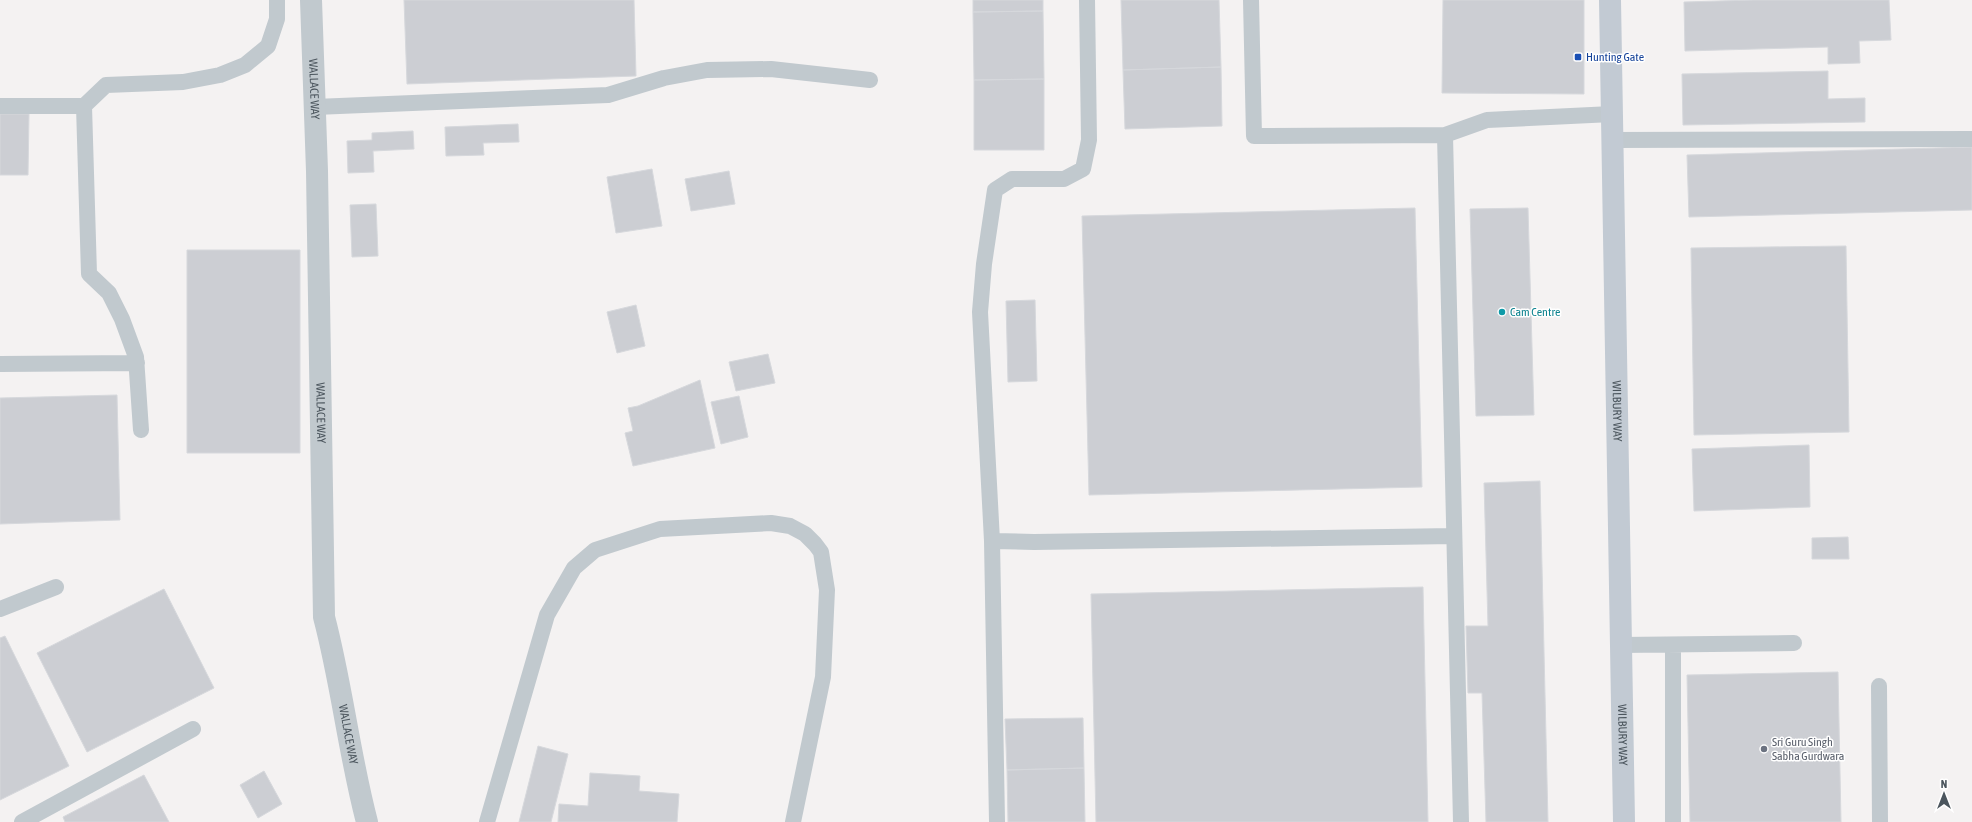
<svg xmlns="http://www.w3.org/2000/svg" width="1972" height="822" font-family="'Asap Condensed',sans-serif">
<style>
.building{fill:#ccced3;stroke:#d6d8dc}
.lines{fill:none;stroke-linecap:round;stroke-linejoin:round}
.lane{stroke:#c1c9ce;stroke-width:16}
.street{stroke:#c1c9ce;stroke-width:22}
.secondary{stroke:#c2cad3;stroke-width:22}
.transit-dot{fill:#1a4fb4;stroke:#fff;stroke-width:1.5}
.culture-dot{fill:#0f9aa8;stroke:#fff;stroke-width:1.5}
.worship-dot{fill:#6b7280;stroke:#fff;stroke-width:1.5}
.labels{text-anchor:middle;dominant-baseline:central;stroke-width:3;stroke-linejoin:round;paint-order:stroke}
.transit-label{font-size:12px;fill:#164399;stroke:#fff;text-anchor:start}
.street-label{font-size:12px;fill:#4b555d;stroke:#fff}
.culture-label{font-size:12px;fill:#0d838f;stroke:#fff;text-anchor:start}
.worship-label{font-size:12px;fill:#5b616d;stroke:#fff;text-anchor:start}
</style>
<rect width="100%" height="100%" fill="#f4f2f2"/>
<!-- building -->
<path class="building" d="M 404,0 L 634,0 L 636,76 L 407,84 Z
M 973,0 L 1043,0 L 1043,11 L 973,12 Z
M 1121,0 L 1219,0 L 1221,67 L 1123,70 Z
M 1443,0 L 1584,0 L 1584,94 L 1442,93 Z
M 1753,0 L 1889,0 L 1891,40 L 1859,41 L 1860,63 L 1828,64 L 1828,47 L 1685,51 L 1684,2 Z
M 1043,11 L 1044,79 L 974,80 L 973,12 Z
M 1221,67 L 1222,126 L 1125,129 L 1123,70 Z
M 1828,71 L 1828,99 L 1865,98 L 1865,122 L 1683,125 L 1682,74 Z
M 1044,79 L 1044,150 L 974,150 L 974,80 Z
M 0,114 L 29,114 L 28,175 L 0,175 Z
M 518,124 L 519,142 L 483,143 L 484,155 L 446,156 L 445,127 Z
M 413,131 L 414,149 L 373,151 L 374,172 L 348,173 L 347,141 L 372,140 L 372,133 Z
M 1972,147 L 1972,210 L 1689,217 L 1687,155 Z
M 652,169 L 662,226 L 616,233 L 607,177 Z
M 729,171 L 735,204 L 691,211 L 685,179 Z
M 376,204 L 378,256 L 352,257 L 350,205 Z
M 1415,208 L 1422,487 L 1089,495 L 1082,216 Z
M 1528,208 L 1534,415 L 1476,416 L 1470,209 Z
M 1846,246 L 1849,432 L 1694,435 L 1691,248 Z
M 187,250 L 300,250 L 300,453 L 187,453 Z
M 1035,300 L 1037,381 L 1008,382 L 1006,301 Z
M 636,305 L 645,346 L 617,353 L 607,312 Z
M 768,354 L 775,383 L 736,391 L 729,362 Z
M 700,380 L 715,448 L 633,466 L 625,433 L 633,431 L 628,408 L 638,406 Z
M 117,395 L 120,520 L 0,524 L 0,398 Z
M 739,396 L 748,437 L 721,444 L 711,402 Z
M 1809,445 L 1810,507 L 1694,511 L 1692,449 Z
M 1540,481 L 1548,822 L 1486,822 L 1482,693 L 1468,693 L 1466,626 L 1488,626 L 1484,483 Z
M 1848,537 L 1849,559 L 1812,559 L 1812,538 Z
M 1423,587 L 1428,822 L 1096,822 L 1091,594 Z
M 164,589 L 214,688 L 87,752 L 37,653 Z
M 5,636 L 69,766 L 0,800 L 0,638 Z
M 1838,672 L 1841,822 L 1690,822 L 1687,675 Z
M 1083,718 L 1084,768 L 1007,770 L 1005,719 Z
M 538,746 L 568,754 L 551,822 L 519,822 Z
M 1084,768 L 1085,822 L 1008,822 L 1007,770 Z
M 264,771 L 282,804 L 258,818 L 240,785 Z
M 590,773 L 640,776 L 639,791 L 679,794 L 677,822 L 558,822 L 559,804 L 588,806 Z
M 144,775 L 169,822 L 65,822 L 63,817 Z"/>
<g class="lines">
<!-- lane -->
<path class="lane" d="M 1251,0 L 1254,136 L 1445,135 L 1487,120 L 1612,114
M 0,106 L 84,106
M 315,107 L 608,95 L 664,78 L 707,70 L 771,69 L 870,80
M 1445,135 L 1461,822
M 1613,140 L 1972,139
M 0,364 L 137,363
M 141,430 L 136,357 L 122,319 L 109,293 L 89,274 L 84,106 L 106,85 L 183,82 L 220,75 L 245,65 L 268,46 L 277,19 L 277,0
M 992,541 L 980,312 L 984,264 L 995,190 L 1012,179 L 1064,179 L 1083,169 L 1089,140 L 1087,0
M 0,609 L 56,587
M 1621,645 L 1794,643
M 1673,645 L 1673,822
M 1879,686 L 1880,822
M 22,822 L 193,729
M 487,822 L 547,615 L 574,568 L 595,550 L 660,529 L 771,523 L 790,526 L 805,534 L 815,544 L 821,552 L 827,590 L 823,677 L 793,822
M 997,822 L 992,541 L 1034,542 L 1454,536"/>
<!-- street -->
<path class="street" id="s1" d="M 311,0 L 317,171 L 324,617 C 342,685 349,754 367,822"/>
<!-- secondary -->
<path class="secondary" id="s2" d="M 1610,0 L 1624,822"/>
</g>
<!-- markers -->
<rect class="transit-dot" x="1574" y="53" width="8" height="8" rx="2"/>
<circle class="culture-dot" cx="1502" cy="312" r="4"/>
<circle class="worship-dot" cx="1764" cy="749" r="4"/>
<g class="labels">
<!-- transit labels -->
<g class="transit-label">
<text x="1586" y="57">Hunting Gate</text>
</g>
<!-- street labels -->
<g class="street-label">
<text stroke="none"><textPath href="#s1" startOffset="89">WALLACE WAY</textPath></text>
<text stroke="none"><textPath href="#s2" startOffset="411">WILBURY WAY</textPath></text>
<text stroke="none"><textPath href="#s1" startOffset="413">WALLACE WAY</textPath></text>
<text stroke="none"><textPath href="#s1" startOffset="737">WALLACE WAY</textPath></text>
<text stroke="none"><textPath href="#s2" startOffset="735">WILBURY WAY</textPath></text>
</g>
<!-- culture labels -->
<g class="culture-label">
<text x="1510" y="312">Cam Centre</text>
</g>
<!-- worship labels -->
<g class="worship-label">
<text x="1772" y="742">Sri Guru Singh<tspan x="1772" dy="14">Sabha Gurdwara</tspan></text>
</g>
</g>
<!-- north arrow -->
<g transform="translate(1944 794)" stroke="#ffffff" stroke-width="3" paint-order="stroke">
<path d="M0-3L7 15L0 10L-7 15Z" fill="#4b555d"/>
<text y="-6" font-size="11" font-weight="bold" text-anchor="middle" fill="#4b555d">N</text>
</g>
</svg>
